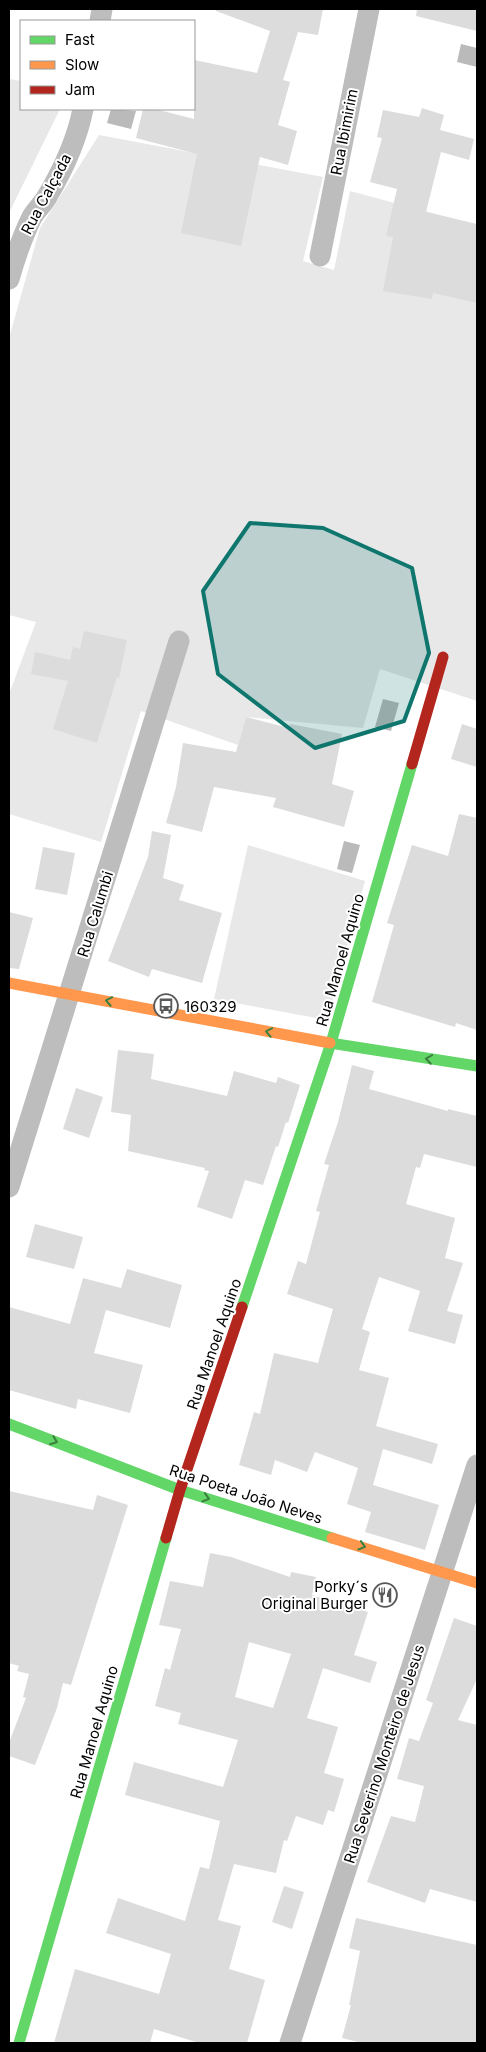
<svg xmlns="http://www.w3.org/2000/svg" width="486" height="2052" font-family="Inter,sans-serif">
<style>
.green{fill:#e8e8e8}
.water{fill:#bababa}
.building{fill:#dcdcdc;fill-rule:evenodd}
.lines{fill:none;stroke-linecap:round;stroke-linejoin:round}
.street{stroke:#bdbdbd;stroke-width:21}
.fast{stroke:#63d668;stroke-width:11}
.slow{stroke:#ff974d;stroke-width:11}
.jam{stroke:#b3261e;stroke-width:11}
.oneway{stroke:#3b803e}
.marked{fill:#0f766e;fill-opacity:0.2;stroke:#0f766e;stroke-width:4;stroke-linejoin:round}
.labels{text-anchor:middle;dominant-baseline:central;stroke-width:4;stroke-linejoin:round;paint-order:stroke}
.street-label{font-size:15px;fill:#000;stroke:#fff}
.poi-label{font-size:15px;fill:#000;stroke:#fff;text-anchor:start}
</style>
<rect width="100%" height="100%" fill="#fff"/>
<!-- green -->
<path class="green" d="M 9,79 L 21,81 L 21,109 L 60,109 L 9,213 Z
M 99,135 L 323,177 L 303,261 L 334,270 L 350,191 L 477,225 L 477,701 L 380,669 L 363,728 L 246,717 L 238,745 L 141,711 L 101,842 L 9,814 L 9,694 L 36,622 L 9,615 L 9,338 L 40,228 Z
M 248,845 L 365,881 L 327,1020 L 214,999 Z"/>
<!-- water -->
<path class="water" d="M 461,44 L 477,48 L 477,67 L 457,62 Z
M 111,109 L 136,111 L 131,129 L 107,123 Z
M 383,699 L 399,703 L 391,731 L 375,727 Z
M 344,841 L 360,845 L 352,873 L 337,869 Z"/>
<!-- building -->
<path class="building" d="M 216,9 L 323,9 L 318,35 L 298,32 L 283,80 L 290,82 L 278,125 L 297,131 L 288,165 L 260,157 L 241,246 L 181,233 L 197,154 L 136,138 L 143,109 L 155,109 L 194,119 L 194,60 L 257,73 L 270,31 L 216,11 Z
M 417,9 L 477,9 L 477,31 L 416,16 Z
M 422,108 L 444,115 L 440,130 L 474,139 L 469,160 L 441,152 L 426,212 L 477,224 L 477,303 L 433,293 L 432,299 L 383,291 L 393,237 L 386,236 L 397,189 L 370,182 L 382,138 L 377,137 L 383,110 L 419,117 Z
M 84,631 L 127,640 L 119,678 L 117,677 L 97,743 L 53,729 L 68,681 L 31,674 L 35,652 L 70,660 L 73,647 L 80,649 Z
M 246,717 L 289,728 L 290,724 L 342,734 L 332,784 L 354,791 L 344,827 L 273,807 L 276,798 L 214,787 L 202,832 L 166,823 L 176,787 L 183,743 L 236,752 Z
M 462,724 L 477,729 L 477,767 L 451,759 Z
M 459,814 L 477,818 L 477,1030 L 456,1023 L 455,1027 L 372,1002 L 394,925 L 387,923 L 412,845 L 448,856 Z
M 152,831 L 171,835 L 163,878 L 184,885 L 179,900 L 222,913 L 202,983 L 152,969 L 149,977 L 108,961 L 148,857 Z
M 43,847 L 75,853 L 67,895 L 35,889 Z
M 9,912 L 33,918 L 19,969 L 9,968 Z
M 118,1050 L 154,1054 L 151,1079 L 227,1096 L 234,1071 L 276,1083 L 278,1077 L 300,1085 L 288,1123 L 286,1122 L 278,1147 L 276,1146 L 263,1185 L 245,1180 L 232,1219 L 197,1207 L 209,1171 L 204,1170 L 205,1168 L 128,1151 L 131,1115 L 111,1112 Z
M 352,1065 L 374,1071 L 369,1089 L 448,1111 L 448,1109 L 477,1116 L 477,1167 L 424,1154 L 420,1168 L 416,1167 L 406,1204 L 455,1218 L 445,1258 L 463,1263 L 447,1311 L 463,1315 L 455,1344 L 408,1331 L 420,1291 L 379,1277 L 362,1329 L 370,1332 L 359,1370 L 389,1378 L 376,1426 L 438,1444 L 432,1464 L 383,1449 L 373,1485 L 439,1505 L 425,1550 L 365,1532 L 371,1512 L 347,1504 L 358,1468 L 315,1452 L 307,1472 L 275,1460 L 271,1475 L 239,1465 L 254,1412 L 260,1414 L 274,1353 L 318,1363 L 333,1309 L 287,1294 L 298,1261 L 306,1264 L 320,1212 L 316,1211 L 329,1165 L 324,1164 L 338,1122 Z
M 76,1088 L 103,1097 L 89,1138 L 63,1129 Z
M 35,1224 L 83,1237 L 74,1269 L 26,1257 Z
M 127,1269 L 182,1285 L 170,1328 L 106,1310 L 94,1353 L 143,1365 L 130,1413 L 78,1399 L 76,1409 L 9,1390 L 9,1307 L 70,1324 L 83,1278 L 121,1288 Z
M 9,1491 L 93,1510 L 97,1495 L 128,1505 L 71,1685 L 63,1683 L 57,1708 L 35,1765 L 9,1756 L 9,1743 L 26,1698 L 23,1697 L 29,1674 L 17,1671 L 19,1666 L 9,1663 Z
M 210,1553 L 231,1557 L 290,1577 L 291,1572 L 316,1577 L 312,1595 L 368,1612 L 354,1655 L 377,1662 L 370,1683 L 323,1668 L 307,1718 L 338,1727 L 324,1773 L 344,1779 L 334,1812 L 328,1810 L 323,1825 L 296,1816 L 287,1841 L 284,1840 L 276,1873 L 234,1864 L 218,1920 L 241,1926 L 229,1969 L 265,1980 L 247,2043 L 199,2043 L 154,2029 L 150,2043 L 54,2043 L 75,1969 L 159,1994 L 171,1954 L 106,1933 L 118,1898 L 185,1921 L 200,1867 L 209,1869 L 220,1821 L 125,1795 L 134,1762 L 223,1787 L 238,1740 L 178,1724 L 181,1713 L 155,1706 L 165,1668 L 170,1670 L 181,1629 L 159,1625 L 170,1581 L 203,1587 ZM 249,1642 L 291,1654 L 273,1708 L 235,1697 Z
M 454,1618 L 477,1626 L 477,1679 L 458,1720 L 477,1725 L 477,1902 L 430,1889 L 425,1903 L 367,1882 L 391,1816 L 415,1822 L 424,1786 L 397,1779 L 409,1738 L 419,1741 L 433,1703 L 426,1700 Z
M 284,1886 L 304,1892 L 292,1929 L 272,1922 Z
M 356,1918 L 477,1945 L 477,2043 L 362,2043 L 342,2038 L 351,2005 L 349,2005 L 360,1951 L 349,1948 Z"/>
<g class="lines">
<!-- street -->
<path class="street" d="M 100,21 L 102,9
M 320,256 L 369,9
M 9,279 C 15,258 22,237 32,217 C 37,209 44,203 48,195 C 64,168 77,139 83,109
M 9,1187 L 179,641
M 290,2043 L 477,1465"/>
<!-- fast -->
<path class="fast" d="M 330,1043 L 477,1066
M 242,1307 L 331,1043 L 412,764
M 9,1424 L 180,1490 L 332,1538
M 19,2043 L 166,1538"/>
<!-- slow -->
<path class="slow" d="M 9,983 L 330,1043
M 332,1538 L 477,1583"/>
<!-- jam -->
<path class="jam" d="M 412,764 L 443,657
M 166,1538 L 180,1490 L 242,1307"/>
</g>
<!-- one-way arrows -->
<defs><path id="oneway-chevron" d="M-2-3.5L2.5 0L-2 3.5" fill="none" stroke-width="1.6" stroke-linecap="round" stroke-linejoin="round" transform="scale(1.25)"/></defs>
<g class="oneway">
<use href="#oneway-chevron" transform="translate(109 1001) rotate(-169)"/>
<use href="#oneway-chevron" transform="translate(269 1032) rotate(-169)"/>
<use href="#oneway-chevron" transform="translate(429 1059) rotate(-171)"/>
<use href="#oneway-chevron" transform="translate(54 1441) rotate(21)"/>
<use href="#oneway-chevron" transform="translate(206 1498) rotate(17)"/>
<use href="#oneway-chevron" transform="translate(362 1546) rotate(17)"/>
</g>
<!-- marked area -->
<path class="marked" d="M 250,523 L 323,528 L 412,568 L 429,653 L 404,721 L 315,748 L 218,674 L 203,591 Z"/>
<!-- icons -->
<defs>
<g id="bus-ring" transform="scale(1.25)"><circle r="9.5" fill="#fff" stroke="#595959" stroke-width="1.5"/><path d="M-5-6H5V4H4V6H2V4H-2V6H-4V4H-5ZM-3.5-4V0h7V-4ZM-3.5 1.2v1.5H-2V1.2ZM2 1.2v1.5H3.5V1.2Z" fill="#595959"/></g>
<g id="restaurant-ring" transform="scale(1.25)"><circle r="9.5" fill="#fff" stroke="#595959" stroke-width="1.5"/><path d="M-5-6h1v4h1v-4h1v4h1v-4h1v5L-1.5 .5V6h-2V.5L-5-1ZM5-6V6H3V1.5H1.5Q1.5-4 5-6Z" fill="#595959"/></g>
</defs>
<g fill-rule="evenodd">
<use href="#bus-ring" x="166" y="1006"/>
<use href="#restaurant-ring" x="385" y="1595"/>
</g>
<g class="labels">
<!-- street labels -->
<g class="street-label">
<text transform="translate(344 132) rotate(-79)">Rua Ibimirim</text>
<text transform="translate(46 194) rotate(-62)">Rua Calçada</text>
<text transform="translate(95 914) rotate(-73)">Rua Calumbi</text>
<text transform="translate(340 960) rotate(-74)">Rua Manoel Aquino</text>
<text transform="translate(214 1344) rotate(-71)">Rua Manoel Aquino</text>
<text transform="translate(246 1494) rotate(18)">Rua Poeta João Neves</text>
<text transform="translate(94 1732) rotate(-74)">Rua Manoel Aquino</text>
<text transform="translate(384 1754) rotate(-72)">Rua Severino Monteiro de Jesus</text>
</g>
<!-- poi labels -->
<g class="poi-label">
<text x="184" y="1006">160329</text>
<text x="368" y="1586" text-anchor="end">Porky´s<tspan x="368" dy="17">Original Burger</tspan></text>
</g>
</g>
<!-- border -->
<rect width="486" height="2052" fill="none" stroke="#000000" stroke-width="20"/>
<!-- legend -->
<rect x="20" y="20" width="175" height="90" fill="#ffffff" stroke="#999999"/>
<rect x="30" y="36" width="25" height="8" fill="#63d668" stroke="#999999"/>
<text x="65" y="45" font-size="15" fill="#000000">Fast</text>
<rect x="30" y="61" width="25" height="8" fill="#ff974d" stroke="#999999"/>
<text x="65" y="70" font-size="15" fill="#000000">Slow</text>
<rect x="30" y="86" width="25" height="8" fill="#b3261e" stroke="#999999"/>
<text x="65" y="95" font-size="15" fill="#000000">Jam</text>
</svg>
